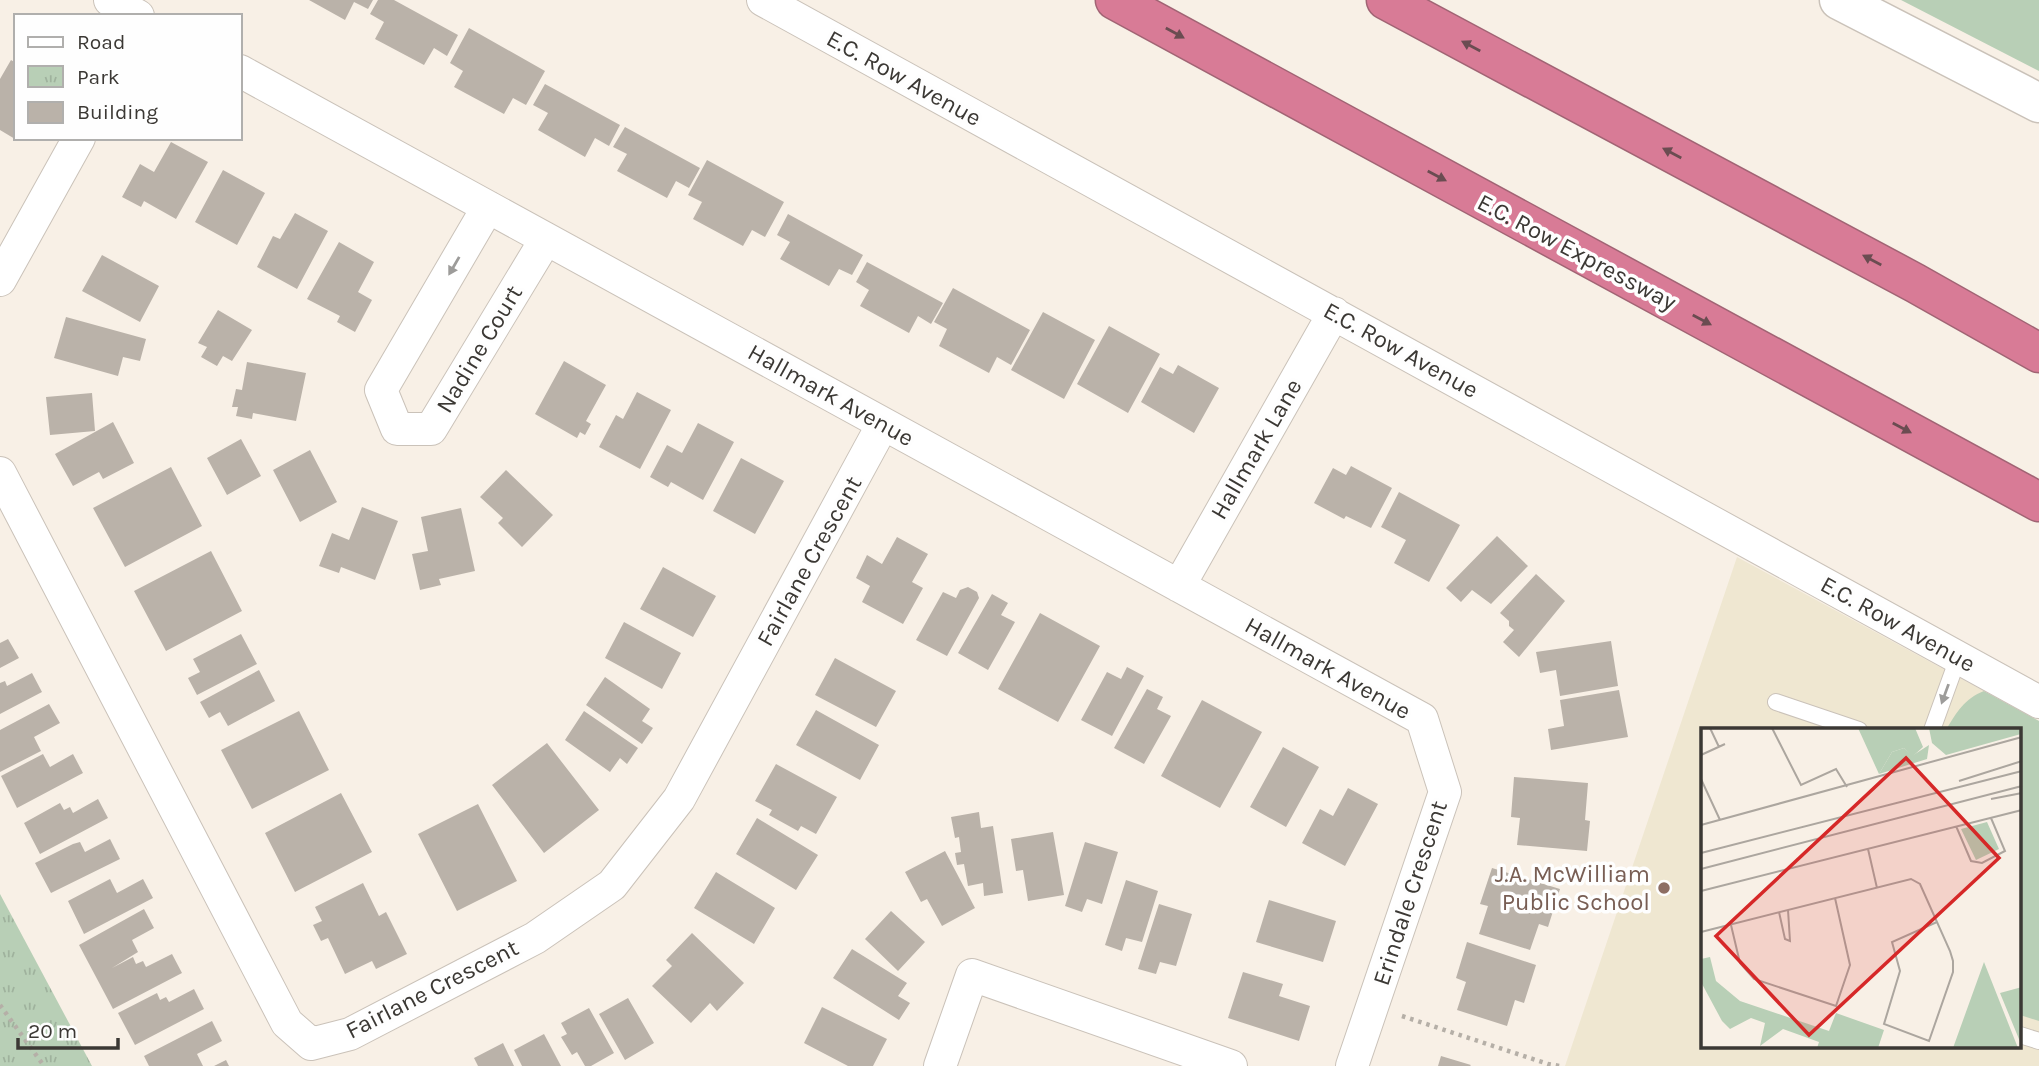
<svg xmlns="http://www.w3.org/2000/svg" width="2039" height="1066" font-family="Karla,sans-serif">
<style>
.education{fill:#efe7d1;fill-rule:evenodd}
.grass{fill:#b8cfb6}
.park{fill:url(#park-tufts)}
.building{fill:#bab2a9}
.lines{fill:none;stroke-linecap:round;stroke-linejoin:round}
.service-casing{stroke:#cac2b9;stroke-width:18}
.minor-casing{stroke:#cac2b9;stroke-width:34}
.tertiary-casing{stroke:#cac2b9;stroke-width:41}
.motorway-casing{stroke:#a16474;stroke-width:41}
.path{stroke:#b5afa7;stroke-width:4.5;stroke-dasharray:3.5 5;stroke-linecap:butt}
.service{stroke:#fff;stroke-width:16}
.minor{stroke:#fff;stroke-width:32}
.tertiary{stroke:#fff;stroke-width:38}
.motorway{stroke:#d87b96;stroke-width:38}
.oneway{fill:#6a4c51}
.oneway2{fill:#9d9c9a}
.education-dot{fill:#8d6e63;stroke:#fefefe;stroke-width:2.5}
.labels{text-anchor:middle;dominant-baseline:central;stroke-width:7;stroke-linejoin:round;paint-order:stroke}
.street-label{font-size:24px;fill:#3b3834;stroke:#fefefe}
.education-label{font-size:24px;fill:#785e54;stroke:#fefefe;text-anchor:end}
.inset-road{fill:none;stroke:#aca69f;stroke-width:2}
.view{fill:#d62828;fill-opacity:0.15;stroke:#d62828;stroke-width:3.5}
.inset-edge{fill:none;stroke:#3b3834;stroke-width:3.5}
</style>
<defs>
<pattern id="park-tufts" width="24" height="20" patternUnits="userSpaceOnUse" patternTransform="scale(1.75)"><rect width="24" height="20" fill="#b8cfb6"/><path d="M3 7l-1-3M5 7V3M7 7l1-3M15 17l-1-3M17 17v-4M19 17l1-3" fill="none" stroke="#9fb29d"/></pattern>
</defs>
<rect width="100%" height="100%" fill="#f8f0e6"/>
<!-- education -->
<path class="education" d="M 1737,557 L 2039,721 L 2039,1066 L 1565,1066 ZM 1703,730 L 2020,730 L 2020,1047 L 1703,1047 Z"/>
<!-- grass -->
<path class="grass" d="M 1901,0 L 2039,0 L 2039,71 Z
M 1984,691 L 2039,721 L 2039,1021 L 2020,1015 L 2020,730 L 1946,730 C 1956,713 1965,698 1984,691 Z"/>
<!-- park -->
<path class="park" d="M 0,894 L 92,1066 L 0,1066 Z"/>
<!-- building -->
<path class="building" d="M 309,0 L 373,0 L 368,9 L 354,2 L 345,20 Z
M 378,0 L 394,0 L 458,35 L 447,56 L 434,48 L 424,65 L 375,39 L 384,22 L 370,14 Z
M 469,28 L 545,71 L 526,105 L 513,98 L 504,114 L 454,87 L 463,71 L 450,63 Z
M 11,60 L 16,63 L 15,139 L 0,130 L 0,79 Z
M 545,84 L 620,125 L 609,146 L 595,138 L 585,157 L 538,130 L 548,113 L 533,105 Z
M 625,127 L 700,168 L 689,188 L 676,181 L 667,198 L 617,171 L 627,154 L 613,147 Z
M 171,142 L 208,162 L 176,219 L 144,201 L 141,207 L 122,197 L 140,164 L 154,172 Z
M 707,160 L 784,202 L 765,237 L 752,230 L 743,246 L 693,219 L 702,202 L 688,195 Z
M 223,170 L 265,193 L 237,245 L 195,222 Z
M 295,213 L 328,231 L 297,289 L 257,267 L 273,236 L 280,239 Z
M 788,214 L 863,255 L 852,275 L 839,269 L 829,286 L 780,259 L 790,242 L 777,235 Z
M 339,242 L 374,262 L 358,292 L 372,300 L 355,332 L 337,322 L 340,316 L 307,299 Z
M 102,255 L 159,286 L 140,322 L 82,291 Z
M 867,262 L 943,303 L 931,324 L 918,316 L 909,333 L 860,306 L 869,290 L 856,282 Z
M 953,288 L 1030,330 L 1011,365 L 997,357 L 989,373 L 939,346 L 947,329 L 934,322 Z
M 218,310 L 252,330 L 232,361 L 223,356 L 217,366 L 201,357 L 207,347 L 198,343 Z
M 1043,312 L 1095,340 L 1064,399 L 1011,370 Z
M 66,317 L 146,339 L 140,361 L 123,357 L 118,376 L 54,358 Z
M 1109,326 L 1160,354 L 1128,413 L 1077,384 Z
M 564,361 L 606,385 L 586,421 L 591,424 L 585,435 L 580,432 L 577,438 L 535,414 Z
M 247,362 L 306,373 L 296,421 L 253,413 L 252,419 L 236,416 L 238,407 L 232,407 L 236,389 L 242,390 Z
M 1178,365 L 1219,388 L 1194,433 L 1141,402 L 1160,367 L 1173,374 Z
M 637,392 L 671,410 L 640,469 L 599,447 L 616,415 L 623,419 Z
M 92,393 L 95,431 L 50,435 L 46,397 Z
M 113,422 L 134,463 L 103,479 L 99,472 L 73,486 L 55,454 Z
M 698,423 L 734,442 L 703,500 L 671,482 L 668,487 L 650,477 L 667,445 L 682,453 Z
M 241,439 L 261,476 L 227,495 L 207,458 Z
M 310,450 L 337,502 L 300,522 L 273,470 Z
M 741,458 L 784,481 L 755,534 L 713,511 Z
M 1351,466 L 1392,488 L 1371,528 L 1346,516 L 1344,519 L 1314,503 L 1333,468 L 1346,475 Z
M 171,467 L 202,526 L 125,567 L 93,508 Z
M 506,470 L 553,515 L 522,547 L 498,523 L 503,518 L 480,497 Z
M 1399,492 L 1460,525 L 1429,582 L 1394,563 L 1406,540 L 1381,527 Z
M 362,507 L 398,521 L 375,580 L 341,567 L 339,573 L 319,566 L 332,533 L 349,540 Z
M 461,508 L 475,571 L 439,579 L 441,585 L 420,590 L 412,554 L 428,551 L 421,517 Z
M 1497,536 L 1528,566 L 1491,604 L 1472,590 L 1461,602 L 1446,588 Z
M 897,537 L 928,554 L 912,582 L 923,588 L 903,624 L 862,602 L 870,586 L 856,578 L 867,555 L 882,564 Z
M 211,551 L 242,611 L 166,651 L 134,591 Z
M 663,567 L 716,596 L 693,637 L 640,609 Z
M 1536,574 L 1565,601 L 1519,657 L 1503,642 L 1514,630 L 1509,626 L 1509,621 L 1500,613 Z
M 968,587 L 977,592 L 979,598 L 947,656 L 916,640 L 943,592 L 956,598 L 960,590 Z
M 992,594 L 1008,603 L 1001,615 L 1015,622 L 988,670 L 958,653 Z
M 1040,613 L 1100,646 L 1058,722 L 998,689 Z
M 624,622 L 681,653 L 662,689 L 605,658 Z
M 241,634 L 257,664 L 197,695 L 188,678 L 200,672 L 193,659 Z
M 8,639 L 19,658 L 0,668 L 0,643 Z
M 1611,641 L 1618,686 L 1560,696 L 1556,670 L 1540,673 L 1536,652 Z
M 835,658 L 896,691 L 876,727 L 815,695 Z
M 1127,667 L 1144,676 L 1112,736 L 1081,720 L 1107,672 L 1121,679 Z
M 259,670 L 275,701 L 228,726 L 220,712 L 209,718 L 200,702 Z
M 32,673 L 42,692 L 0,714 L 0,683 L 5,681 L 7,686 Z
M 605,677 L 650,709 L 642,721 L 653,728 L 642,744 L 586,705 Z
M 1147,689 L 1163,697 L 1157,709 L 1171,716 L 1144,764 L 1114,748 Z
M 1619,690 L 1628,737 L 1551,750 L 1548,729 L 1564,726 L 1560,700 Z
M 1202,700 L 1262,732 L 1220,808 L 1161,776 Z
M 49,704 L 60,723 L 34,737 L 41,751 L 0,772 L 0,730 Z
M 816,710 L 879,745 L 860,780 L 796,745 Z
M 299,711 L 329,770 L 252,809 L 221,750 Z
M 584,711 L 638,748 L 627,764 L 620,758 L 610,772 L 565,740 Z
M 547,743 L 599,810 L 544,853 L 492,785 Z
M 1283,747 L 1319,767 L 1286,827 L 1250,807 Z
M 43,754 L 50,767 L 73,754 L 83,773 L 17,808 L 1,776 Z
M 776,764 L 837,797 L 816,834 L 801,826 L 798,831 L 769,815 L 772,810 L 755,801 Z
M 1514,777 L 1588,783 L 1585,820 L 1590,821 L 1587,851 L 1517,845 L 1520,818 L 1511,817 Z
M 1348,788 L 1378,804 L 1345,866 L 1302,843 L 1320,809 L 1333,816 Z
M 341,793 L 372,852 L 295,892 L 265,833 Z
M 98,799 L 108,818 L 40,854 L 24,823 L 60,803 L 64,810 L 70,807 L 73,813 Z
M 478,804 L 517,881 L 457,911 L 418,834 Z
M 979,812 L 981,828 L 993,826 L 1003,893 L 984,896 L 983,883 L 968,886 L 964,864 L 957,865 L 955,853 L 961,852 L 959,837 L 955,838 L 951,817 Z
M 757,818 L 818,855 L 796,890 L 736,854 Z
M 1053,832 L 1064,895 L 1028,901 L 1023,870 L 1016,871 L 1011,839 Z
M 110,839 L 120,859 L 51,893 L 35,863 L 73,844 L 80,842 L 85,852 Z
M 1085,842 L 1118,852 L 1102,904 L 1087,899 L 1082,912 L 1065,906 Z
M 945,851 L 975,908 L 942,926 L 927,899 L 921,902 L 905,872 Z
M 1492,868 L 1560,889 L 1548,927 L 1539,924 L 1530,950 L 1479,934 L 1488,906 L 1480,904 Z
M 716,872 L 775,908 L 754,944 L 694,908 Z
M 110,879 L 117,893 L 143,879 L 153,898 L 84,934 L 68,901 Z
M 1126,880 L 1158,891 L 1142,942 L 1126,938 L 1122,951 L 1105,945 Z
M 363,883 L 379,916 L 386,912 L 407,954 L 376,969 L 372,961 L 345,974 L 328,938 L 321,941 L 313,925 L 322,921 L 315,907 Z
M 1269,900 L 1336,921 L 1323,962 L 1256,942 Z
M 1159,904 L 1192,914 L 1176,966 L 1160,962 L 1156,974 L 1138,969 Z
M 144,909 L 154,928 L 132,940 L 138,952 L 112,968 L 133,957 L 136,964 L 143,961 L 146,967 L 172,954 L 182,973 L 113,1009 L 79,945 Z
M 891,911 L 925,942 L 898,971 L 865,939 Z
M 692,933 L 744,983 L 717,1011 L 710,1003 L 691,1023 L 652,986 L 672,966 L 666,960 Z
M 1467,942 L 1536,965 L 1524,1003 L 1515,1000 L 1507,1026 L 1457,1010 L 1466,982 L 1456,978 Z
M 852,949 L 907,983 L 898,996 L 910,1003 L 899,1020 L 833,978 Z
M 1243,972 L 1283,984 L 1279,996 L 1310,1006 L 1299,1041 L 1228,1018 Z
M 194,989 L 204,1009 L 135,1045 L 118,1013 L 157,993 L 160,1000 L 166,997 L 169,1002 Z
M 628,998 L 654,1043 L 625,1060 L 599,1014 Z
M 822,1007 L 887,1039 L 873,1066 L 848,1066 L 804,1043 Z
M 589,1008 L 614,1053 L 591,1066 L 585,1066 L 577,1052 L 572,1055 L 561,1037 L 567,1034 L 561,1023 Z
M 212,1021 L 222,1041 L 197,1054 L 203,1066 L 149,1066 L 144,1056 Z
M 544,1034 L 561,1066 L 522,1066 L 514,1050 Z
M 503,1043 L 514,1066 L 478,1066 L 474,1058 Z
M 1441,1056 L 1471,1065 L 1470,1066 L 1438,1066 Z
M 226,1060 L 229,1066 L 214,1066 Z"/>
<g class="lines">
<!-- service casing -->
<g class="service-casing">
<path id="service" d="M 1776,702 L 1859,730
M 1932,730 L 1958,658
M 2020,1035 L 2039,1041"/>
</g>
<!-- minor casing -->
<g class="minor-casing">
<path id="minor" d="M 110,0 L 138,16
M 763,0 L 2039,702
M 240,71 L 1422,719 L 1445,792 L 1352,1066
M 488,207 L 381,390 L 397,429 L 431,429 L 546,239
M 0,280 L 79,138
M 0,473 L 287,1023 L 311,1044 L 350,1034 L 535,938 L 612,885 L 679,799 L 883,424
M 1179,586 L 1334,313
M 940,1066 L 972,975 L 1231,1066"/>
</g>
<!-- tertiary casing -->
<g class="tertiary-casing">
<path id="tertiary" d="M 1839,0 L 2039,103"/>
</g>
<!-- motorway casing -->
<g class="motorway-casing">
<path id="motorway" d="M 1115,0 L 2039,502
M 1386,0 L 1915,283 L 2039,353"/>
</g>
<!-- path -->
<path class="path" d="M 0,1005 L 44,1066
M 1402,1016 L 1548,1064 L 1560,1066"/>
<!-- service -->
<use href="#service" class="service"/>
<!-- minor -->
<use href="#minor" class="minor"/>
<!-- tertiary -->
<use href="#tertiary" class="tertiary"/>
<!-- motorway -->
<use href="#motorway" class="motorway"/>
</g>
<!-- one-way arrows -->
<defs><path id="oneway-solid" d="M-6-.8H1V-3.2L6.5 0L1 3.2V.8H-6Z" transform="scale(1.75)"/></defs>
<g class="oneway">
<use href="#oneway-solid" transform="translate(1175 33) rotate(29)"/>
<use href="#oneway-solid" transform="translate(1471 46) rotate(-152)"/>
<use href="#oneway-solid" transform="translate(1672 153) rotate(-152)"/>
<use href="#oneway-solid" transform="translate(1437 176) rotate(28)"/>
<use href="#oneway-solid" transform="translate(1872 260) rotate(-152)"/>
<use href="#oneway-solid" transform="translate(1702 320) rotate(28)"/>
<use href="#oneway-solid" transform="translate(1902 428) rotate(28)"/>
</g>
<g class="oneway2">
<use href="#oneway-solid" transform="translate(454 266) rotate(120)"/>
<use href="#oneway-solid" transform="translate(1945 694) rotate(110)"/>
</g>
<!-- markers -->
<circle class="education-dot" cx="1664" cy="888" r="7"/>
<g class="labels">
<!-- street labels -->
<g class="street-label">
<text transform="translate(904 78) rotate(29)">E.C. Row Avenue</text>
<text transform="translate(1577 252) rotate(28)">E.C. Row Expressway</text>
<text transform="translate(479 349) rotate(-59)">Nadine Court</text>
<text transform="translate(1401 350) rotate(29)">E.C. Row Avenue</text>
<text transform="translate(831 395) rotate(29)">Hallmark Avenue</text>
<text transform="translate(1256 449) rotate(-60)">Hallmark Lane</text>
<text transform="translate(809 561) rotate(-61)">Fairlane Crescent</text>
<text transform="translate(1898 624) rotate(29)">E.C. Row Avenue</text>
<text transform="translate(1328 668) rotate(29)">Hallmark Avenue</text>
<text transform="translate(1410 893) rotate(-72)">Erindale Crescent</text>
<text transform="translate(432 989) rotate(-27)">Fairlane Crescent</text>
</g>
<!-- education labels -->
<g class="education-label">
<text x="1650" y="874">J.A. McWilliam<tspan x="1650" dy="28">Public School</tspan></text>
</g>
</g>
<!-- overview -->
<g transform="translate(1701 728)">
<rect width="320" height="320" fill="#f8f0e6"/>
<path d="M 228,0 L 320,0 L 320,6 L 245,27 L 231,15 ZM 228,17 L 226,31 L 178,46 L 191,24 L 203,20 L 211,28 ZM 286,94 L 298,121 L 275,132 L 260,101 ZM 321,259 L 321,316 L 320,316 L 299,265 Z" fill="#b8cfb6"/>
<path d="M 157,0 L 214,0 L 222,19 L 211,29 L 203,20 L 191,24 L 178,46 Z" fill="#b8cfb6"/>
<path d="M 9,229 L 15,253 L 39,273 L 128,303 L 135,285 L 183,302 L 177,320 L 116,320 L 118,314 L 82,301 L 59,318 L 64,295 L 50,290 L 29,301 L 21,293 L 0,254 L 0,231 ZM 283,234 L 317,320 L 252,320 Z" fill="#b8cfb6"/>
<path class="inset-road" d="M 9,0 L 18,19M 71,0 L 100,57 L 135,41 L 146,59M 0,27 L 24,16M 0,51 L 19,92M 258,53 L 321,33M 290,71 L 321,65M 0,97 L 321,9M 255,98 L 270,133 L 281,135 L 304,123 L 290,90M 167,121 L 176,160M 0,125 L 321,43M 0,141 L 321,58M 0,163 L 321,82M 78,184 L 84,211 L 89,213 L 87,182M 30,197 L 39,235 L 53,251 L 135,278 L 149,237 L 134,170M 0,204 L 210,151 L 219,156 L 249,223 L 252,233 L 252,244 L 228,313 L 183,296 L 199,243 L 191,214 L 236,194"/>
<path class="view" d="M 205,30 L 298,130 L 108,307 L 15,208 Z"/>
<rect width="320" height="320" class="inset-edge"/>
</g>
<!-- legend -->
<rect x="14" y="14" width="228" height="126" fill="#fefefe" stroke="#b0afad" stroke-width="2"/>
<rect x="28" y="37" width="35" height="10" fill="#ffffff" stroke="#b0afad" stroke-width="2"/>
<text x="77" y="49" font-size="21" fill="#3b3834">Road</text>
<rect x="28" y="66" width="35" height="21" fill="url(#park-tufts)" stroke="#b0afad" stroke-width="2"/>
<text x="77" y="84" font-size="21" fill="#3b3834">Park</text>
<rect x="28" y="102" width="35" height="21" fill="#bab2a9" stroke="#b0afad" stroke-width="2"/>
<text x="77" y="119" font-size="21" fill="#3b3834">Building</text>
<!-- scale -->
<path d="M18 1038v10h100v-10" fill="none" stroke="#3b3834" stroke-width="3.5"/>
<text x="28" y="1038" font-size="21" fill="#3b3834" stroke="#fefefe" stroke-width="5" paint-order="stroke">20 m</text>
</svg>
